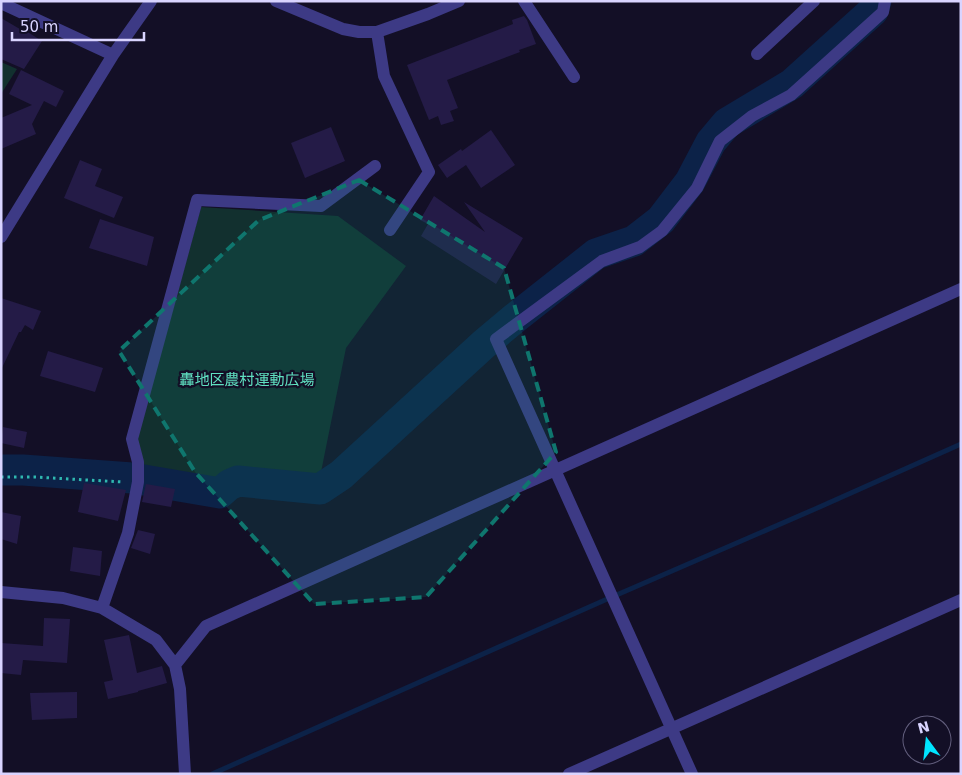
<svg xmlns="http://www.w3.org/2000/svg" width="962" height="775" font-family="'DejaVu Sans','Noto Sans JP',sans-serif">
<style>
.green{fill:#12302f}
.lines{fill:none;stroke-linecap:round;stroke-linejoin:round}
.stream{stroke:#0c2248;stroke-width:5}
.river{stroke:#0c2248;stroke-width:31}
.building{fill:#241b47}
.path{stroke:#2fb8b0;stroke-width:3;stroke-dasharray:2.5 4;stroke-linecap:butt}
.minor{stroke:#3d3a85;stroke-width:12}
.marked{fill:#0f766e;fill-opacity:0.2;stroke:#0f766e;stroke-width:4;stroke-dasharray:10 6;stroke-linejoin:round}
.labels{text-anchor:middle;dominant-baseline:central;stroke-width:4.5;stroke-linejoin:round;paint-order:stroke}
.park-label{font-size:15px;fill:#5fe0c0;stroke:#130f26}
</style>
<rect width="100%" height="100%" fill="#130f26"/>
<!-- green -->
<path class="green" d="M 1,62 L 17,69 L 1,94 Z
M 201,207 L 338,216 L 406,266 L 346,348 L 319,482 L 225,475 L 221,488 L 142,474 L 137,440 Z"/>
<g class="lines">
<!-- stream -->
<path class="stream" d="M 212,774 L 605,600 L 815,509 L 961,444"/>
<!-- river -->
<path class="river" d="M 1,470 L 23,470 L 132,478 L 220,493 L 229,485 L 238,481 L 320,489 L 341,475 L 484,344 L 515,318 L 596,254 L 634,241 L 661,220 L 690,182 L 711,142 L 727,123 L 792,84 L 873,11 L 876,1"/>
</g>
<!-- building -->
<path class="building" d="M 524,16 L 527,20 L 536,44 L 519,50 L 520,52 L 447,80 L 458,108 L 450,111 L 454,121 L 441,125 L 438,116 L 429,120 L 407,65 L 513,24 L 512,20 Z
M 1,18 L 25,32 L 26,31 L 42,41 L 24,69 L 1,59 Z
M 21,70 L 64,91 L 56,107 L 44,101 L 32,124 L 36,134 L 1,149 L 1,118 L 32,105 L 9,94 Z
M 331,127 L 345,161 L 305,178 L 291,143 Z
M 491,130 L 515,165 L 481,188 L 466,165 L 447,178 L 438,165 L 461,149 L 462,151 Z
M 80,160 L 102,169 L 95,186 L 123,197 L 114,218 L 64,198 Z
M 434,196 L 485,232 L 464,202 L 523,238 L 496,284 L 421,236 L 428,224 L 420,220 Z
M 100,219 L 154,237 L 147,266 L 89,248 Z
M 1,298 L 41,311 L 33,330 L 25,325 L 21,332 L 19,332 L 1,370 Z
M 48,351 L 103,368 L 95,392 L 40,376 Z
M 3,427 L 27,432 L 24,448 L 1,443 Z
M 84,483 L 126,490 L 118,521 L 78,512 Z
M 146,484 L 175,489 L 171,507 L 142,502 Z
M 1,512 L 21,516 L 17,544 L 1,539 Z
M 138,530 L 155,534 L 150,554 L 131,548 Z
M 73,547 L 102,551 L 100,576 L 70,571 Z
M 44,618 L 70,619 L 67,663 L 23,660 L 21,675 L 1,673 L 1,643 L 43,646 Z
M 129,635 L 137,673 L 162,666 L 167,683 L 138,691 L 138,692 L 108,699 L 104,682 L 113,680 L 104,640 Z
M 77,692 L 77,718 L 32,720 L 30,693 Z"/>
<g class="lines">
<!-- path -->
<path class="path" d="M 1,477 L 34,477 L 123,482"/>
<!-- minor -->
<path class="minor" d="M 276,1 L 343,29 L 359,32 L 377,32 L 428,14 L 459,1
M 524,1 L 574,77
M 1,3 L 113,55
M 377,32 L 384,76 L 429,172 L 390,230
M 757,54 L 814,1
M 1,237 L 113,55 L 151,1
M 1,592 L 63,598 L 102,608 L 156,640 L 175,665 L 180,689 L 185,774
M 102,608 L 128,533 L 138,482 L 138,462 L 132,439 L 197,200 L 321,206 L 375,166
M 175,665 L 206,626 L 961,289
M 569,774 L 961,600
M 692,774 L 496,339 L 602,261 L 640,247 L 662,231 L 697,188 L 720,141 L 752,116 L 791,95 L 883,12 L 885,1"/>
</g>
<!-- marked area -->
<path class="marked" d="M 359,180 L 504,268 L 556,452 L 426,597 L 314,604 L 195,472 L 119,351 L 259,220 Z"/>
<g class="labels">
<!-- park labels -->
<g class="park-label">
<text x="247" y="380">轟地区農村運動広場</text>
</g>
</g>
<!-- border -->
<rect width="962" height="775" fill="none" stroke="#d9d4ff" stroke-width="5"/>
<!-- north arrow -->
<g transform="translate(927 740) rotate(345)"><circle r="24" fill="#130f26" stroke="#625e7d"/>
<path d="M0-4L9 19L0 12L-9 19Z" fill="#00e5ff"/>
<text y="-8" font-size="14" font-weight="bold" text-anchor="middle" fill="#d9d4ff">N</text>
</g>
<!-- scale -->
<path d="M12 32v8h132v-8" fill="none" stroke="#d9d4ff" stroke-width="2.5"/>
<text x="20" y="32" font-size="15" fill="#d9d4ff" stroke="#130f26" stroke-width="4" paint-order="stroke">50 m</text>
</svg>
